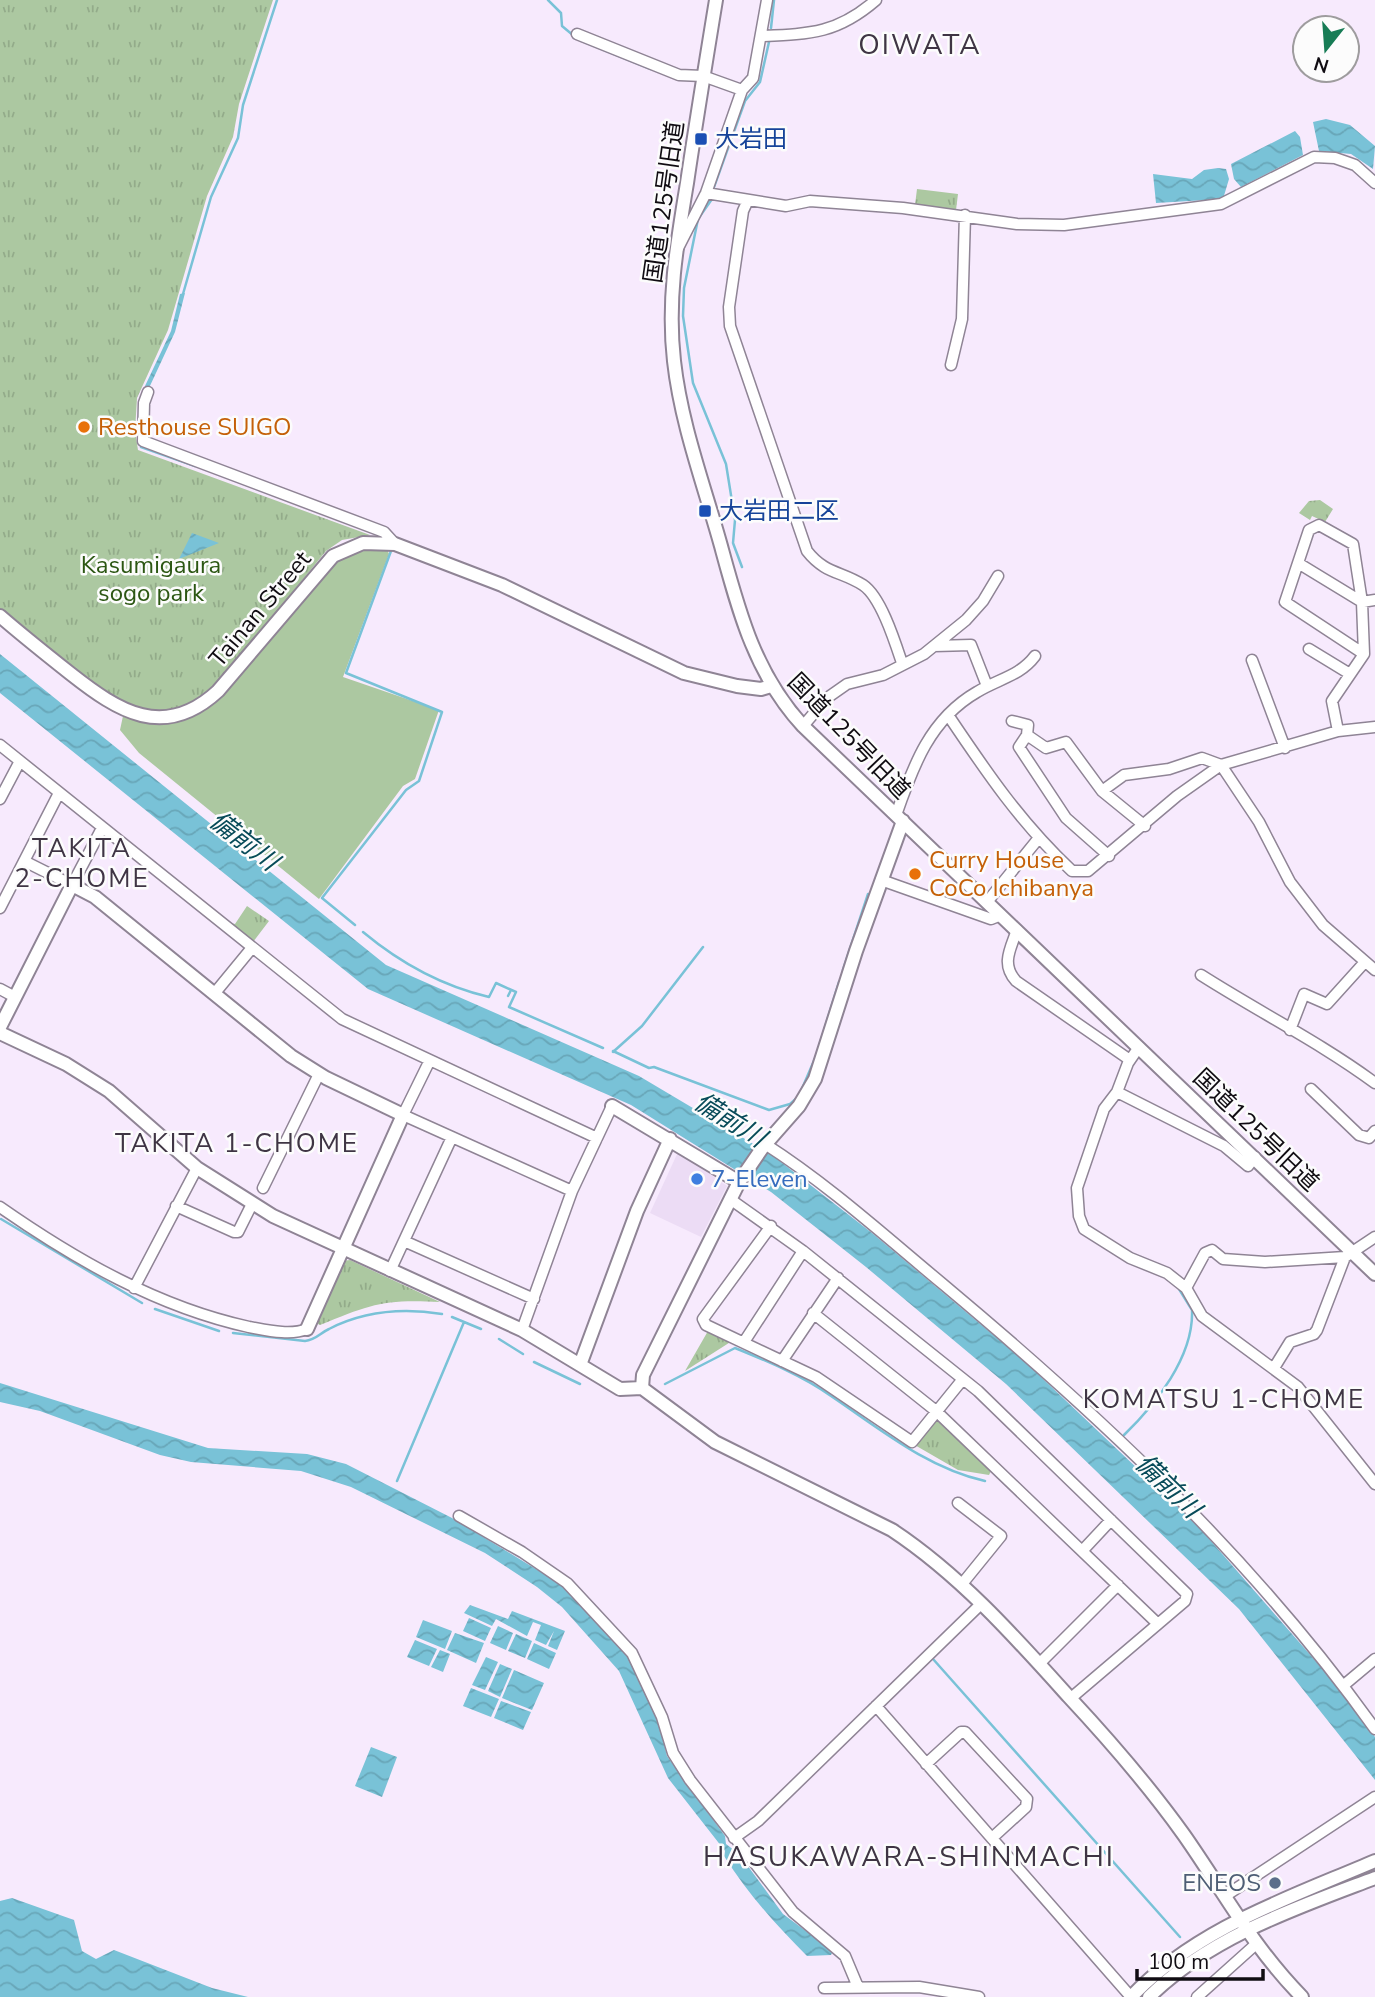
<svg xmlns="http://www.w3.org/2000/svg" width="1375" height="1997" font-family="'Nunito Sans','Noto Sans JP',sans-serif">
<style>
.built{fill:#ecdcf5}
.grass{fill:#acc8a1}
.park{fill:url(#park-tufts)}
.water{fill:url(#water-waves)}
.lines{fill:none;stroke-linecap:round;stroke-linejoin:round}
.stream{stroke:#79c2d7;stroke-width:2.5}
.minor-casing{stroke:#8f8495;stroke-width:13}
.tertiary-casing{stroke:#8f8495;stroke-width:16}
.minor{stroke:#fff;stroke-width:10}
.tertiary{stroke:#fff;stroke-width:12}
.transit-dot{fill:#1a4fb4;stroke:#fcfcfc;stroke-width:2.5}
.food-dot{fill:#e8710a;stroke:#fcfcfc;stroke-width:2.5}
.shop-dot{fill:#3f7fe0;stroke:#fcfcfc;stroke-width:2.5}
.service-dot{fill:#5c6f8a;stroke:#fcfcfc;stroke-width:2.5}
.labels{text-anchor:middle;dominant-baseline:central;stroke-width:5;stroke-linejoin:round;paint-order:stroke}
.transit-label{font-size:24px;fill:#164399;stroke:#fcfcfc;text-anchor:start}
.street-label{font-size:24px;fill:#100c12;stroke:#fcfcfc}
.food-label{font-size:24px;fill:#c56008;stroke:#fcfcfc;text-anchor:start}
.park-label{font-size:24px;fill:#2c5713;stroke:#fcfcfc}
.shop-label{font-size:24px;fill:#366cbe;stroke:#fcfcfc;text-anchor:start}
.service-label{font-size:24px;fill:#4e5e75;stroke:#fcfcfc;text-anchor:end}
.water-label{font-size:26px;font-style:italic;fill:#084b59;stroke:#fcfcfc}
.neighbourhood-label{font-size:26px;letter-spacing:2px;fill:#3f3544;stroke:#fcfcfc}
.quarter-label{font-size:28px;letter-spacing:2px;fill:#3f3544;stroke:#fcfcfc}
</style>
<defs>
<pattern id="park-tufts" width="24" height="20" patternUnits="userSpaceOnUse" patternTransform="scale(1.75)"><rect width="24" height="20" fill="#acc8a1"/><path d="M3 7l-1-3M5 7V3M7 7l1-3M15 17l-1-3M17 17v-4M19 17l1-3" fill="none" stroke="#93ab8a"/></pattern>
<pattern id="water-waves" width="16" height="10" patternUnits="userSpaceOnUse" patternTransform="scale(1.75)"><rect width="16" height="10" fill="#79c2d7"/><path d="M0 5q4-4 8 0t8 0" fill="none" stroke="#68a6b8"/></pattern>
</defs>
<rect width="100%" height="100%" fill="#f7eafd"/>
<!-- built -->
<path class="built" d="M 678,1152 L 727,1186 L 701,1237 L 650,1213 Z"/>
<!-- grass -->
<path class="grass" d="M 376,548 L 387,549 L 389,554 L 343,677 L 439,710 L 415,779 L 403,786 L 319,899 L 139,753 L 120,730 L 123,716 L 144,722 L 177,720 L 332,564 L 348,555 Z"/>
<!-- park -->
<path class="park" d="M 0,0 L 273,0 L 239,104 L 233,137 L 207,196 L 168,330 L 137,398 L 135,431 L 138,450 L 370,535 L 342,540 L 326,551 L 215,688 L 198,700 L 170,710 L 144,711 L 105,694 L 0,608 Z
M 917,189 L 958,194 L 956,210 L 915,205 Z
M 1320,500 L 1333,509 L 1325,522 L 1312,516 L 1310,520 L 1299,513 L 1309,501 Z
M 247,906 L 269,921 L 250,946 L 222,921 L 235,924 Z
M 350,1260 L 440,1302 C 384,1299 371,1304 320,1325 L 314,1322 L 342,1261 Z
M 708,1331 L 732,1341 L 685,1371 Z
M 934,1419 L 938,1419 L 991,1471 L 989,1475 L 958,1470 L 913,1444 Z"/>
<!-- water -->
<path class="water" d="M 1326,119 L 1350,125 L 1375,146 L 1373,169 L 1351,154 L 1319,151 L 1313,122 Z
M 1295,131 L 1300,137 L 1303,155 L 1241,187 L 1234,179 L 1231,164 Z
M 1218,168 L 1226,169 L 1229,179 L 1223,199 L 1156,203 L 1153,174 L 1192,179 L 1204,170 Z
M 185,293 L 175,332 L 149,388 L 145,386 L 171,331 L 180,294 Z
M 192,533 L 219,543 L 179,559 Z
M 0,654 L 386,965 L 639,1076 L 772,1155 L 872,1233 L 1022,1359 L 1197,1525 L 1347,1697 L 1375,1737 L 1375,1780 L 1239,1609 L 1006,1384 L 866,1267 L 771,1192 L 631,1105 L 368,989 L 0,693 Z
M 0,1383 L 208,1448 L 307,1454 L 346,1464 L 452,1518 L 562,1585 L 630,1656 L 657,1715 L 667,1756 L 725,1836 L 726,1844 L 739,1854 L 783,1914 L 833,1951 L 831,1955 L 807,1956 C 776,1925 748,1894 724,1856 L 725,1851 L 668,1778 L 619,1671 L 562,1607 L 537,1587 L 485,1553 L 351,1487 L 301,1471 L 191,1462 L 160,1455 L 40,1411 L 0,1402 Z
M 470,1605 L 508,1619 L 512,1611 L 565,1631 L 557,1650 L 548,1646 L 554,1631 L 546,1645 L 535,1640 L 541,1625 L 533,1622 L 527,1636 L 496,1619 L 492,1626 L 464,1613 Z
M 469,1618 L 491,1628 L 485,1641 L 463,1631 Z
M 423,1620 L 452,1631 L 445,1649 L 416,1637 Z
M 498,1626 L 513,1633 L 506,1650 L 490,1643 Z
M 455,1633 L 484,1643 L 476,1663 L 447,1650 Z
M 516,1634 L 532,1641 L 525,1658 L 508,1651 Z
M 415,1640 L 437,1649 L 429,1666 L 407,1657 Z
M 534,1643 L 556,1653 L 549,1669 L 527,1659 Z
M 440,1650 L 450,1654 L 443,1672 L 431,1667 Z
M 486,1657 L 498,1662 L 485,1690 L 472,1685 Z
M 500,1664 L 512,1669 L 500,1697 L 488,1691 Z
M 514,1670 L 544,1683 L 532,1710 L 502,1698 Z
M 471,1688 L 499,1699 L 491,1717 L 463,1706 Z
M 501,1701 L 531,1712 L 523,1730 L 494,1718 Z
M 371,1747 L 397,1757 L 382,1797 L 355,1786 Z
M 12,1898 L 74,1920 L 82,1951 L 96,1959 L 114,1950 L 212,1988 L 248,1997 L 0,1997 L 0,1901 Z"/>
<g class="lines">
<!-- stream -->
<path class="stream" d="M 548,0 L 561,13 L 562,26 L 574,36
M 771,28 L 774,0
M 582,41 L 651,69
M 714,187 L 745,101 L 760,82 L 769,42
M 712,199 L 698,219 L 684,288 L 683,316 L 693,383 L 726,464 L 735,520 L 733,543 L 742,567
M 183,294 L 211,197 L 238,138 L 243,105 L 277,0
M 141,447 L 195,466
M 231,479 L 284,499
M 355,925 L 322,898 L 406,790 L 419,781 L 442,712 L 346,673 L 391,551
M 363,932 C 399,962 442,986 489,997 L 496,983 L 516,992 L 509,1007 L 603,1048
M 843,970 L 868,894
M 508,996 L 511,990
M 820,1043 L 839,982
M 613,1051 L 649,1068 L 654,1067 L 769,1110 L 790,1104 L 798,1097
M 613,1052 L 642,1026 L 703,947
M 801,1091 L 816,1056
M 1,1219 L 142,1303
M 155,1309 L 219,1331
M 452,1317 L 481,1329
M 233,1333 L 305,1341 C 316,1340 320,1333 329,1329 C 364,1311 404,1308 442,1314
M 499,1339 L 523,1354
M 534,1362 L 580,1384
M 665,1384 L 735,1348 C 767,1361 803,1376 831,1396 C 880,1429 927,1468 985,1481
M 1124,1435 C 1155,1405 1194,1357 1192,1310 L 1179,1289
M 397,1481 L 464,1322
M 933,1659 L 1180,1937"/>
<!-- minor casing -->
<g class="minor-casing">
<path id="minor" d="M 577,34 L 679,75 L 703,76 L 742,90
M 763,36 C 811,34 838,33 876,0
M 706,193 L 786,206 L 810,201 L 903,208 L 1017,224 L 1064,225 L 1221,204 L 1314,157 L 1335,158 L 1355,165 L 1375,183
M 748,200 L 743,211 L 729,307 L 730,326 L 807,551 C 825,574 841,571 863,585 C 881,597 895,642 902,663
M 677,250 L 706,193 L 742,90 L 753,78 L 767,0
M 951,365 L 962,319 L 965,215
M 148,392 L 144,403 L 143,441 L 384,532 L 395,544
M 1298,563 L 1362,602 L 1375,600
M 934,646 L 971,645 L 987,686
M 1309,649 L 1350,674
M 1252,660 L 1285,748
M 948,715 C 987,773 1020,822 1072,871 L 1088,871 L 1177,796 L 1221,765 L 1338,731 L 1375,727
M 1012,721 L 1028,725 L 1027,735 L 1046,748 L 1066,742 L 1102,791 L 1145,826
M 803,726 L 827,698 L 847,684 L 883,675 L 924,654 L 966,620 L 983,601 L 998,576
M 1338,731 L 1332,701 L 1364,654 L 1362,602 L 1353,544 L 1319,525 L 1309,530 L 1285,602 L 1364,654
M 1027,735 L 1019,747 L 1066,818 L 1109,856
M 0,745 L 342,1019 L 597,1138
M 1102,791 L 1124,775 L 1169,769 L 1202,758 L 1221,765 L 1259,822 L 1290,882 L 1323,925 L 1375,970
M 0,799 L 20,761
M 896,815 C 913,766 930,719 977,692 C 998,679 1020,676 1035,656
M 24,861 L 72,885 L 102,828
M 881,880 L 991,919 L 1001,915
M 987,902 L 1038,839
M 0,908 L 59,793
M 1017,930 C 1010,950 1001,964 1016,981 L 1130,1060
M 1201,975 C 1259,1012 1321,1043 1375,1083
M 0,989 L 15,997
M 214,994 L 251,949
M 1290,1030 L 1304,994 L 1327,1004 L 1364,963
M 1139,1047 L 1128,1063 L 1117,1092 L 1104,1109 L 1077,1188 L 1079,1216 L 1084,1229 L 1130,1258 L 1167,1273 L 1186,1288 L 1202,1316 L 1298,1387 L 1375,1484
M 429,1062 L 403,1115 L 572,1191
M 1311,1089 L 1359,1135 L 1369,1138 L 1375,1131
M 1117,1092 L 1224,1146 L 1248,1166 L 1255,1157
M 765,1144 C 829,1185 886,1237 944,1285 C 1103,1418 1254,1560 1375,1729
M 263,1188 L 319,1074
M 730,1199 L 803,1251 L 978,1391 L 1187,1594 L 1185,1601 L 1071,1698
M 176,1206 L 234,1232 L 238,1232 L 252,1204
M 0,1207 C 76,1260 158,1307 249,1327 C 266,1330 290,1336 307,1329
M 771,1226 L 703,1319 L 706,1325 L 816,1377 L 912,1442 L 963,1379
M 404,1241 L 534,1299
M 390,1271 L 452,1137
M 134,1288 L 197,1168
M 1186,1288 L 1205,1253 L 1212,1250 L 1223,1259 L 1265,1262 L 1345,1257 L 1375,1237
M 813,1313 L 936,1411 L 1158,1624
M 522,1330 L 572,1191 L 612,1106
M 744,1342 L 803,1251
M 782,1361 L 838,1278
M 1274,1368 L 1290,1342 L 1314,1334 L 1317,1330 L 1345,1257
M 958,1503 L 1001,1536 L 962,1584
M 459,1516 L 522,1552 L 567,1583 L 632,1653 L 662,1717 L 673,1753 L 690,1780 L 793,1912 L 845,1956 L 858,1987
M 1083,1550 L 1111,1520
M 1040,1663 L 1118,1585
M 1344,1685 L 1375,1659
M 876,1706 L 1131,1997
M 926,1764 L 961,1732 L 965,1732 L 1027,1799 L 1026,1807 L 992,1838
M 734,1838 L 758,1821 L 981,1604
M 1225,1896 L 1375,1797
M 824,1988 L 919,1987 L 979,1997
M 1197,1997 L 1255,1945"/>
</g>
<!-- tertiary casing -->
<g class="tertiary-casing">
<path id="tertiary" d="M 716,0 C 706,61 696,122 687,183 C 677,243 667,300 674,361 C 681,424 704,485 721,546 C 739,612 755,674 803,726 L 1375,1274
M 0,616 C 23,636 47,655 71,674 C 118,711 164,741 218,691 L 333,556 L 363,543 L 395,544 L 502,585 L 684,673 L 737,686 L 761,689 L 771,686
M 903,821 L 856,951 L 815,1079 L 799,1106 L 763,1147 L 739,1182 L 643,1375 L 642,1388 L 715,1442 L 892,1530 C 960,1575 1015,1637 1069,1697 C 1110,1741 1149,1786 1184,1835 C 1224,1892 1252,1946 1302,1997
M 0,1027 L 72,885 L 95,897 L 291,1056 L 326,1078 L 403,1115 L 307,1329
M 0,1033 L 66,1064 L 109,1091 L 197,1168 L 273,1216 L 522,1330 L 620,1389 L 642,1388
M 612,1106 L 739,1182
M 580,1365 L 637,1211 L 670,1139
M 1131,1997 C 1197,1928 1289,1898 1375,1861
M 1149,1997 C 1210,1937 1296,1908 1375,1878"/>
</g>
<!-- minor -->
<use href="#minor" class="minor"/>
<!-- tertiary -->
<use href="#tertiary" class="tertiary"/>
</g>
<!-- markers -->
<g class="transit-dot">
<rect x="694" y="132" width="14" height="14" rx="3.5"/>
<rect x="698" y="504" width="14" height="14" rx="3.5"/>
</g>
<g class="food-dot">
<circle cx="84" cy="427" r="7"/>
<circle cx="915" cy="874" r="7"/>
</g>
<circle class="shop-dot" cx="697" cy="1179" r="7"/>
<circle class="service-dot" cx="1275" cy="1883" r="7"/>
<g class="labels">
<!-- transit labels -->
<g class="transit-label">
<text x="715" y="139">大岩田</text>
<text x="719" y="511">大岩田二区</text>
</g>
<!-- street labels -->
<g class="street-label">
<text transform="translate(664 202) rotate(-82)">国道125号旧道</text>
<text transform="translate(260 609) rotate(-50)">Tainan Street</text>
<text transform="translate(849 736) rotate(46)">国道125号旧道</text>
<text transform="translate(1256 1130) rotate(44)">国道125号旧道</text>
</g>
<!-- food labels -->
<g class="food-label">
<text x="98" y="427">Resthouse SUIGO</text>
<text x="929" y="860">Curry House<tspan x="929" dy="28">CoCo Ichibanya</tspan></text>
</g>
<!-- park labels -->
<g class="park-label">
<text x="151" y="565">Kasumigaura<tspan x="151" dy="28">sogo park</tspan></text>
</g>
<!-- shop labels -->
<g class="shop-label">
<text x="711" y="1179">7-Eleven</text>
</g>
<!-- service labels -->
<g class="service-label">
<text x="1261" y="1883">ENEOS</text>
</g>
<!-- water labels -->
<g class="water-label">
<text transform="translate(244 841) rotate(38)">備前川</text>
<text transform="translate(730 1120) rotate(32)">備前川</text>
<text transform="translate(1168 1486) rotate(44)">備前川</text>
</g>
<!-- neighbourhood labels -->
<g class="neighbourhood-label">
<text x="82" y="848">TAKITA<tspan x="82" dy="30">2-CHOME</tspan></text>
<text x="237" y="1143">TAKITA 1-CHOME</text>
<text x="1224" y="1399">KOMATSU 1-CHOME</text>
</g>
<!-- quarter labels -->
<g class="quarter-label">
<text x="920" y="45">OIWATA</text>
<text x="909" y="1857">HASUKAWARA-SHINMACHI</text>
</g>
</g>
<!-- north arrow -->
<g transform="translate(1326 49) rotate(197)"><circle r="33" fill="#fcfcfc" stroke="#9e9c9e" stroke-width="2"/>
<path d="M0-5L12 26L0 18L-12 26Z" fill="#177c55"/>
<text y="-10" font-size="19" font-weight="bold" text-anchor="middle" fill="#100c12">N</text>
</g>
<!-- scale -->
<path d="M1137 1969v10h126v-10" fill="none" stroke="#100c12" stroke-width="3.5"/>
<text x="1148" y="1969" font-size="21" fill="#100c12" stroke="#fcfcfc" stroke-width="5" paint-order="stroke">100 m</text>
</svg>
